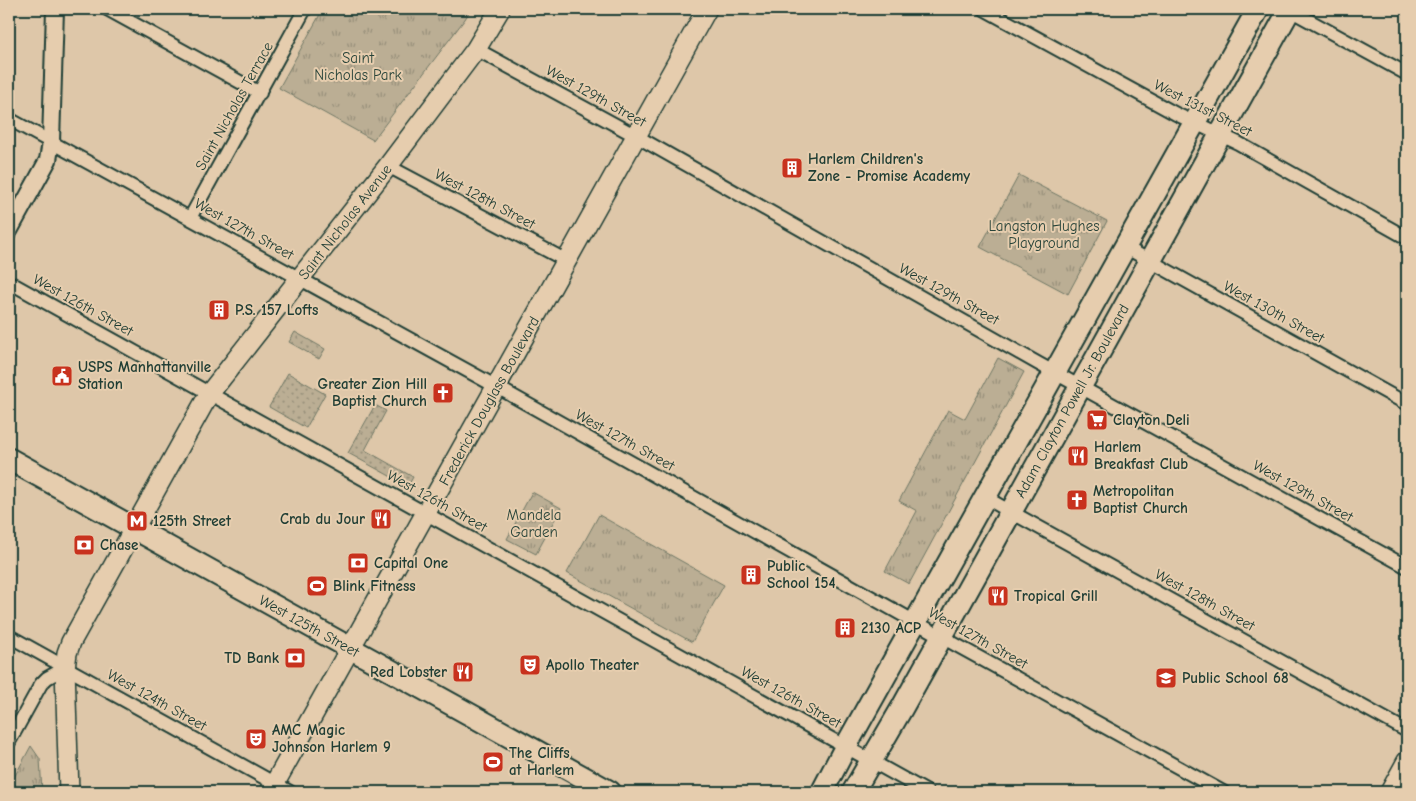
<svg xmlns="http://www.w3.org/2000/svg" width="1416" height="801" font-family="'Comic Neue',sans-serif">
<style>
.park{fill:url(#park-tufts);stroke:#6d7664}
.garden{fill:url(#garden-dots);stroke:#6d7664}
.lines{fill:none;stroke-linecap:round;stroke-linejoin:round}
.minor-casing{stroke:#1f3d34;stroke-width:16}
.tertiary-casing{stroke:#1f3d34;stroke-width:20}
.secondary-casing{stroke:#1f3d34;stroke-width:22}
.primary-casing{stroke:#1f3d34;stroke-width:25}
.minor{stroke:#e6cdae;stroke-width:12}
.tertiary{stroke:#e6cdae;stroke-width:16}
.secondary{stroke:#e6cdae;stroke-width:19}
.primary{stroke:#e6cdae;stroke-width:21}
.labels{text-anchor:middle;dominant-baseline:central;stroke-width:4;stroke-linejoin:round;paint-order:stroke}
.park-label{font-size:15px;fill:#274339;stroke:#e6cdae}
.street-label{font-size:15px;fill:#1f3d34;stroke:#e6cdae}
.poi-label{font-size:15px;font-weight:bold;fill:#1f3d34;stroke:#e6cdae;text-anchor:start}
</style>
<defs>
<pattern id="park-tufts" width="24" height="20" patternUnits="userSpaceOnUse" patternTransform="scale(1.25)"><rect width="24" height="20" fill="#bbae94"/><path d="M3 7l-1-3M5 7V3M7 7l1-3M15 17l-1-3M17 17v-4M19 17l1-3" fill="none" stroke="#978f7a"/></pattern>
<pattern id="garden-dots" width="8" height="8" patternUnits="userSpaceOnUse" patternTransform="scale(1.25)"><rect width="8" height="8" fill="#bbae94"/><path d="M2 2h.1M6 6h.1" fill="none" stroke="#978f7a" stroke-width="1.8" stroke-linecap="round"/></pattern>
</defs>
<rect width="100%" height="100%" fill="#dec7a9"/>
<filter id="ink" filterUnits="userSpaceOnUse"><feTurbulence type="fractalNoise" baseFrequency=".02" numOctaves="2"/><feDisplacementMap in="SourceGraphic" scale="10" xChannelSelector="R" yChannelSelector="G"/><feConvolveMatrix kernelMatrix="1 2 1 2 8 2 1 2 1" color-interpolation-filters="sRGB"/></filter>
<g filter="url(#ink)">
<!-- park -->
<path class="park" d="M 323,9 L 471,9 L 465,19 L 373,140 L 279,88 Z
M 1019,175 L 1107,221 L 1068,294 L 980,247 Z
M 998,358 L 1024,372 L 909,584 L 885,571 L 917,511 L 899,501 L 948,410 L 965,419 Z
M 532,492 L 561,508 L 536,554 L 507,539 Z
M 599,515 L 724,585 L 692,642 L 567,573 Z
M 31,746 L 40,759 L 42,792 L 28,792 L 11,783 Z"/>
<!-- garden -->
<path class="garden" d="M 295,332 L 325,349 L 319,359 L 289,342 Z
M 288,373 L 325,394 L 306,428 L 269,407 Z
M 375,405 L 386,411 L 365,450 L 413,477 L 408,486 L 348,453 Z"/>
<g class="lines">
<!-- minor casing -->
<g class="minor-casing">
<path id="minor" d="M 107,9 L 260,93
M 984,9 L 1176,114 L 1238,143 L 1407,238
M 1288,9 L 1407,74
M 476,49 L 636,136 L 1039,364 L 1407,567
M 9,119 L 497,387 L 958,646 L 1223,792
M 388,166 L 567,261
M 190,218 L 305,9
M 1125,247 L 1407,404
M 9,282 L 927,792
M 986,498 L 1407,731
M 9,636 L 290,792
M 9,742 L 41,684 L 47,678 L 65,668"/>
</g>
<!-- tertiary casing -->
<g class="tertiary-casing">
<path id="tertiary" d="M 9,231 L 48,160 L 51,142 L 55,9"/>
</g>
<!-- secondary casing -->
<g class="secondary-casing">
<path id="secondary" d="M 69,792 L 65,668 L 67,653 L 71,642 L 209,394 L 388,166 L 476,49 L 500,9
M 270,792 L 707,9
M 1390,792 L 1407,761"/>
</g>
<!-- primary casing -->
<g class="primary-casing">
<path id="primary" d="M 9,459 L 610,792
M 822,792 L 846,746 L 1258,9
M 853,792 L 902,708 L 1290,9"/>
</g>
<!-- minor -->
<use href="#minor" class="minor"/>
<!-- tertiary -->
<use href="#tertiary" class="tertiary"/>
<!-- secondary -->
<use href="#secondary" class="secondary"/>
<!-- primary -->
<use href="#primary" class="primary"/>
</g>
</g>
<!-- icons -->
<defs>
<g id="building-square" transform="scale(1.125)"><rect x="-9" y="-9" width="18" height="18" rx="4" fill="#c8321e" stroke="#e6cdae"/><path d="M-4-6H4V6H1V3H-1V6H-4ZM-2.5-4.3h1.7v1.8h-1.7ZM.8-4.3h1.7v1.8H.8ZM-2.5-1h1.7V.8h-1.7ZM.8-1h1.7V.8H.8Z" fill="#fff"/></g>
<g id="civic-square" transform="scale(1.125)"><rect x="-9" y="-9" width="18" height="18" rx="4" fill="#c8321e" stroke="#e6cdae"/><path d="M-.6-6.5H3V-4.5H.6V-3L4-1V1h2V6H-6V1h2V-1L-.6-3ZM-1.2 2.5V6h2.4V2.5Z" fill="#fff"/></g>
<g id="church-square" transform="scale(1.125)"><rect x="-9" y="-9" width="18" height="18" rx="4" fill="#c8321e" stroke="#e6cdae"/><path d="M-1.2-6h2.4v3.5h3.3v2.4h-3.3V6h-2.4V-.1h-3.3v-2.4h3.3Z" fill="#fff"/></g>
<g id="supermarket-square" transform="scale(1.125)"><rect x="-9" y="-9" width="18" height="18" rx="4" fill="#c8321e" stroke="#e6cdae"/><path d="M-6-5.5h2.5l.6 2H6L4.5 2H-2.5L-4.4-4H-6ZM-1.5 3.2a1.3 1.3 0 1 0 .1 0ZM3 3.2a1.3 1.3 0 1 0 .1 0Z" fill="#fff"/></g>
<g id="restaurant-square" transform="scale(1.125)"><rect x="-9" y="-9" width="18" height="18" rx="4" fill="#c8321e" stroke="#e6cdae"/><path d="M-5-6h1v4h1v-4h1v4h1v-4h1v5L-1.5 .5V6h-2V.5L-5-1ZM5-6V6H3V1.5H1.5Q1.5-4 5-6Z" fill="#fff"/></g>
<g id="metro-square" transform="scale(1.125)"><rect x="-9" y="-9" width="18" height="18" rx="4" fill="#c8321e" stroke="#e6cdae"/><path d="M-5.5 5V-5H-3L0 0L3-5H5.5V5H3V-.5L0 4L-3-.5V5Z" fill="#fff"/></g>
<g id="bank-square" transform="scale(1.125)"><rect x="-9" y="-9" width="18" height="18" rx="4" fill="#c8321e" stroke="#e6cdae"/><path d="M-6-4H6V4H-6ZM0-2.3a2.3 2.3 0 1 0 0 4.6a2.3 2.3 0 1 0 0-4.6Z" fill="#fff"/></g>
<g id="stadium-square" transform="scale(1.125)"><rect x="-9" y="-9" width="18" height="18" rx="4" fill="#c8321e" stroke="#e6cdae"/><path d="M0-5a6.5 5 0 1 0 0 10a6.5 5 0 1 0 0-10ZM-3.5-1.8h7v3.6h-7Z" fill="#fff"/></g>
<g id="theatre-square" transform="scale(1.125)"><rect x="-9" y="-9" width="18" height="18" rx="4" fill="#c8321e" stroke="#e6cdae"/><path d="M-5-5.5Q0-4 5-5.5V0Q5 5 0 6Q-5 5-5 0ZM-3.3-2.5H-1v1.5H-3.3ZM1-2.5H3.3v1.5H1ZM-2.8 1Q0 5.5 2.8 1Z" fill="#fff"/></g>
<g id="school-square" transform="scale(1.125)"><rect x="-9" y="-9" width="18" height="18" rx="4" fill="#c8321e" stroke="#e6cdae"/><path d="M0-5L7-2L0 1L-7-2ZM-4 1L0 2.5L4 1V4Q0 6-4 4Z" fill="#fff"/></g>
</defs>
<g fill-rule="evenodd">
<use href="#building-square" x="792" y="168"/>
<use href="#building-square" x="219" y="310"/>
<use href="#civic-square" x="62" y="376"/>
<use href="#church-square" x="443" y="393"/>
<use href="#supermarket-square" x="1097" y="420"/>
<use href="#restaurant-square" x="1078" y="456"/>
<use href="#church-square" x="1077" y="500"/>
<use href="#restaurant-square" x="381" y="519"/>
<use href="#metro-square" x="137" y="521"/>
<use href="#bank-square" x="84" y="545"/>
<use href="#bank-square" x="358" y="563"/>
<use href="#building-square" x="751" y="575"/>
<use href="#stadium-square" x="317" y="586"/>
<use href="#restaurant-square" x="998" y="596"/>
<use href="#building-square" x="845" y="628"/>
<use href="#bank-square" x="295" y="658"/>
<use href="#theatre-square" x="530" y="665"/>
<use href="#restaurant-square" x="463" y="672"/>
<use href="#school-square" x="1166" y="678"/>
<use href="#theatre-square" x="256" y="739"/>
<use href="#stadium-square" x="493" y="762"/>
</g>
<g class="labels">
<!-- park labels -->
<g class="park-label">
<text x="358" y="58">Saint<tspan x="358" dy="17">Nicholas Park</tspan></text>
<text x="1044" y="226">Langston Hughes<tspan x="1044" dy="17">Playground</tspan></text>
<text x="534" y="515">Mandela<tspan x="534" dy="17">Garden</tspan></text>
</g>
<!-- street labels -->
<g class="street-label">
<text transform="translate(596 96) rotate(29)">West 129th Street</text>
<text transform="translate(234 106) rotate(-61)">Saint Nicholas Terrace</text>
<text transform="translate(1203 108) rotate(27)">West 131st Street</text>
<text transform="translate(485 199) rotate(28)">West 128th Street</text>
<text transform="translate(345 222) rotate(-52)">Saint Nicholas Avenue</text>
<text transform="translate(244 229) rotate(29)">West 127th Street</text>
<text transform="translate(949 294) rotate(29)">West 129th Street</text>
<text transform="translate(83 305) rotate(29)">West 126th Street</text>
<text transform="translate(1274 312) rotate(29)">West 130th Street</text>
<text transform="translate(489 401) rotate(-61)">Frederick Douglass Boulevard</text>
<text transform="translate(1072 401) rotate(-61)">Adam Clayton Powell Jr. Boulevard</text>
<text transform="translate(625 440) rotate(29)">West 127th Street</text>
<text transform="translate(1303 491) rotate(29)">West 129th Street</text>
<text transform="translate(437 501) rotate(29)">West 126th Street</text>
<text transform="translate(1205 600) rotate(29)">West 128th Street</text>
<text transform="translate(309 626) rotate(29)">West 125th Street</text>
<text transform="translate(978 638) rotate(29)">West 127th Street</text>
<text transform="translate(791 697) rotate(29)">West 126th Street</text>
<text transform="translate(157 700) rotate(29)">West 124th Street</text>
</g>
<!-- poi labels -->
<g class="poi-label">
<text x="808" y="159">Harlem Children's<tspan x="808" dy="17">Zone - Promise Academy</tspan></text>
<text x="235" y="310">P.S. 157 Lofts</text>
<text x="78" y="367">USPS Manhattanville<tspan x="78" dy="17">Station</tspan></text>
<text x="427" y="384" text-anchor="end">Greater Zion Hill<tspan x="427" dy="17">Baptist Church</tspan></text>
<text x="1113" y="420">Clayton Deli</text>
<text x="1094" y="447">Harlem<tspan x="1094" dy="17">Breakfast Club</tspan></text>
<text x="1093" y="491">Metropolitan<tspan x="1093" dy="17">Baptist Church</tspan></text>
<text x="365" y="519" text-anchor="end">Crab du Jour</text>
<text x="153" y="521">125th Street</text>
<text x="100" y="545">Chase</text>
<text x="374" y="563">Capital One</text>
<text x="767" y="566">Public<tspan x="767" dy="17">School 154</tspan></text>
<text x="333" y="586">Blink Fitness</text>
<text x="1014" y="596">Tropical Grill</text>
<text x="861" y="628">2130 ACP</text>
<text x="279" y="658" text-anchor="end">TD Bank</text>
<text x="546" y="665">Apollo Theater</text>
<text x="447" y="672" text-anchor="end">Red Lobster</text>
<text x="1182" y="678">Public School 68</text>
<text x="272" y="730">AMC Magic<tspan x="272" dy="17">Johnson Harlem 9</tspan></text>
<text x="509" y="753">The Cliffs<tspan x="509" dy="17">at Harlem</tspan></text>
</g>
</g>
<!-- margin -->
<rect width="1416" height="801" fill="none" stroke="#e6cdae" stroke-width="30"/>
<rect x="15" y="15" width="1386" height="771" fill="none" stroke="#1f3d34" stroke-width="2" filter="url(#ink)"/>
</svg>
